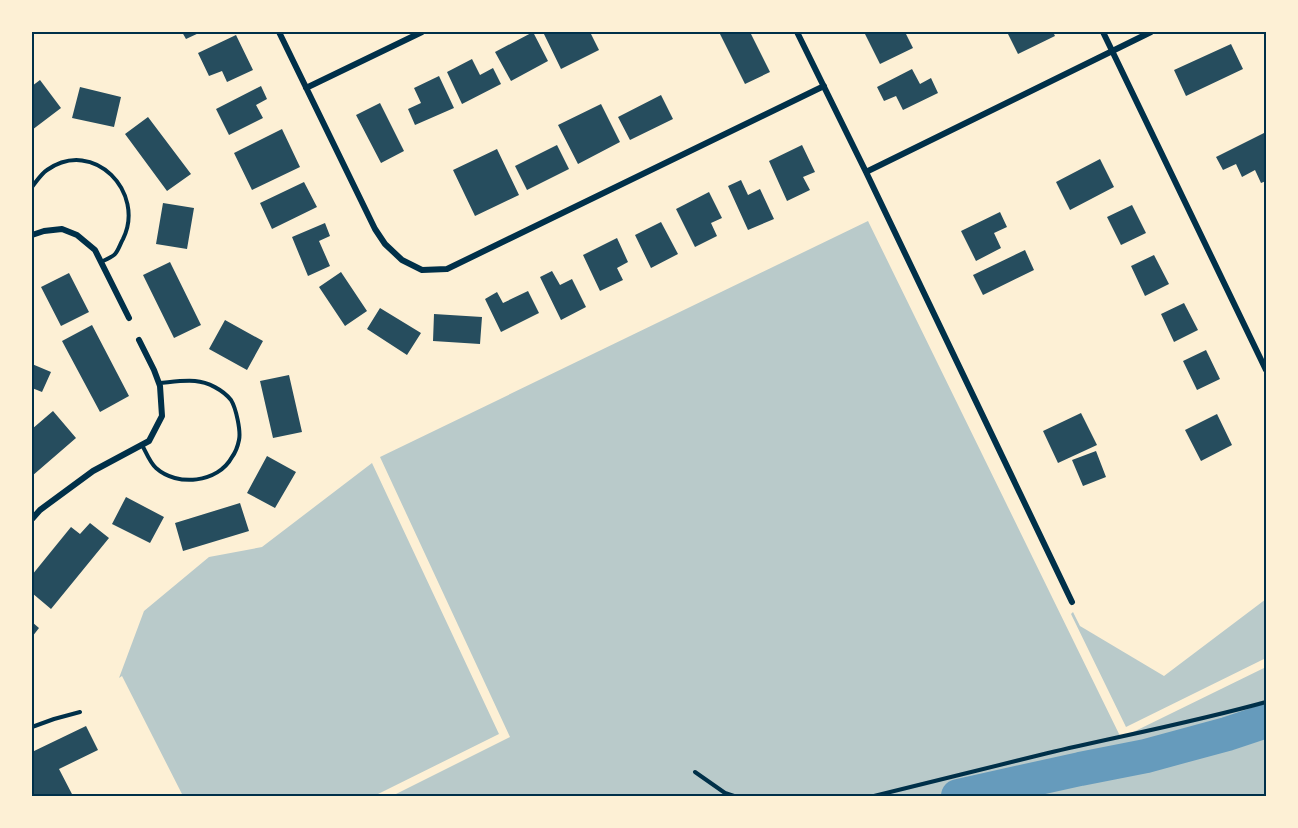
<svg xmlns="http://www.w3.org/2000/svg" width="1298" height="828" font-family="Spectral,serif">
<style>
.green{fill:#b9caca}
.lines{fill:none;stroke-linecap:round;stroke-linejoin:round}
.river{stroke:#669bbc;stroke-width:34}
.building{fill:#264d5e}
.path{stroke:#003049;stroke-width:4}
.service{stroke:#003049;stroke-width:4}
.minor{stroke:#003049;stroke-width:6}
.neatline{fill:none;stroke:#003049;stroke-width:2}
</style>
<rect width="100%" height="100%" fill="#fdf0d5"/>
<!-- green -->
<path class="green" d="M 868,221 L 1121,738 L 1266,667 L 1266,796 L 392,796 L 510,737 L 380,457 Z
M 372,463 L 499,734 L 374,796 L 183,796 L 122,676 L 119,678 L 144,611 L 209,557 L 262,547 Z
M 1266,599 L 1266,658 L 1126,727 L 1071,614 L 1073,612 L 1080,626 L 1164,676 Z"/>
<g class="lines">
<!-- river -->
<path class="river" d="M 958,796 L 1080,769 L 1146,756 L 1227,734 L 1266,721"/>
</g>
<!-- building -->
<path class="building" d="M 182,32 L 201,32 L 186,39 Z
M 533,32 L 548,61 L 511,81 L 495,52 Z
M 543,32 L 590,32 L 599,50 L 561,69 Z
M 719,32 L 750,32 L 770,72 L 745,84 Z
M 864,32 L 905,32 L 913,48 L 880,64 Z
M 1007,32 L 1053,32 L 1055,36 L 1018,54 Z
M 236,35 L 253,70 L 227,82 L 222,71 L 209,76 L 198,53 Z
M 1231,44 L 1243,69 L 1186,96 L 1174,70 Z
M 472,59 L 480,75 L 493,68 L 501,84 L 462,104 L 447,72 Z
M 912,69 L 920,84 L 931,78 L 938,93 L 903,110 L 896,96 L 884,101 L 877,87 Z
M 439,76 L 454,108 L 415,125 L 408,109 L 421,103 L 414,88 Z
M 40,80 L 61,108 L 32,130 L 32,86 Z
M 261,86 L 267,99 L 256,105 L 263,118 L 229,135 L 216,109 Z
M 80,87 L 121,97 L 114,127 L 72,118 Z
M 661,95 L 673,119 L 630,140 L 618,117 Z
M 380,103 L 404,151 L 381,163 L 356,115 Z
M 601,104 L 620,142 L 578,164 L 558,125 Z
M 148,117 L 191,174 L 167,191 L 125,134 Z
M 282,129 L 300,167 L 252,190 L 234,153 Z
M 1266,132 L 1266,181 L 1261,183 L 1255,170 L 1242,177 L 1236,164 L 1223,170 L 1216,157 Z
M 557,145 L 569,169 L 527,190 L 515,166 Z
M 802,145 L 815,172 L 803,177 L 810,190 L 787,201 L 769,161 Z
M 497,149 L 519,195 L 475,216 L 453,170 Z
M 1100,159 L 1114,187 L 1070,210 L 1056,182 Z
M 741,180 L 748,195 L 760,189 L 774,219 L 748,230 L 728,186 Z
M 304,182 L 317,207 L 272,229 L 260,203 Z
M 709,192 L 722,218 L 711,223 L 717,236 L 695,247 L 676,209 Z
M 163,203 L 194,208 L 187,249 L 156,244 Z
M 1132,205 L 1146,233 L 1121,245 L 1107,217 Z
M 1000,212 L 1007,227 L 994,233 L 1001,248 L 976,261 L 961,231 Z
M 661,222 L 678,254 L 651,268 L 635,235 Z
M 325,223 L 330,236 L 319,241 L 330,266 L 308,276 L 292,237 Z
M 617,238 L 628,262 L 617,268 L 623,280 L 600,291 L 583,255 Z
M 1025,250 L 1034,270 L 983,295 L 973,275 Z
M 1154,255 L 1169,284 L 1145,296 L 1131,266 Z
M 170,262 L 201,325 L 174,338 L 143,275 Z
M 552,271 L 560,285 L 572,279 L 586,307 L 561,320 L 540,277 Z
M 341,272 L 367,311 L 345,326 L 319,287 Z
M 69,273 L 89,312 L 61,326 L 41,287 Z
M 528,291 L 539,313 L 501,332 L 485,299 L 497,292 L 503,303 Z
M 1184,303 L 1198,330 L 1174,342 L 1161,314 Z
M 380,308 L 421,333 L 407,355 L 367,329 Z
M 434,314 L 482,317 L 480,344 L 433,341 Z
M 225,320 L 263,341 L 247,370 L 209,349 Z
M 92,325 L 129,396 L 100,412 L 62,341 Z
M 1206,350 L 1220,379 L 1197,390 L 1183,361 Z
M 32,364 L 51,372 L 42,392 L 32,388 Z
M 289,375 L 302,432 L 273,438 L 260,381 Z
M 53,411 L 76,438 L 32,476 L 32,429 Z
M 1081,413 L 1097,445 L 1058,463 L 1043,431 Z
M 1217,414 L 1232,445 L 1201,461 L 1185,430 Z
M 1096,451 L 1106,477 L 1083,486 L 1072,460 Z
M 267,456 L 296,472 L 275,508 L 247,493 Z
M 126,497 L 164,517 L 150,543 L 112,524 Z
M 240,503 L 249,531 L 183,551 L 175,523 Z
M 90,523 L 109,538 L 51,609 L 32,593 L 32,575 L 71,527 L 80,534 Z
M 32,622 L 39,628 L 32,637 Z
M 86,726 L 98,750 L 59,769 L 73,796 L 32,796 L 32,752 Z"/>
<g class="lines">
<!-- path -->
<path class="path" d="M 695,772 L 725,793 L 734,796
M 874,796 C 932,782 990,767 1048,753 C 1121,736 1194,722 1266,702"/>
<!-- service -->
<path class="service" d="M 32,187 C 36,182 41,174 47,170 C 94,137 146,193 123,239 C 120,244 118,252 114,255 C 110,258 105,260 101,262
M 142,445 C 146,452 150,463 156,468 C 177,487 218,483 232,457 C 235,453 238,445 239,440 C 241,431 236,408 231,400 C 223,390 208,382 195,381 C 184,380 171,382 159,383
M 32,727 L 54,719 L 80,712"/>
<!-- minor -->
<path class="minor" d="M 279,32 L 375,229 L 385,244 L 402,260 L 422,270 L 447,269 L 824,86
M 797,32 L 866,172 L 1072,602
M 1103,32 L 1266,370
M 306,88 L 422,32
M 866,172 L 1151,32
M 32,235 L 44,231 L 62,229 L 77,235 L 95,250 L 129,318
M 32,519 L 40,510 L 93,471 L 149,441 L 162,416 L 160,386 L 154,370 L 139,340"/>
</g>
<!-- border -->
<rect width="1298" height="828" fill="none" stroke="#fdf0d5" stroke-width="66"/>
<rect x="33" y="33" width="1232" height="762" class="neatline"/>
</svg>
